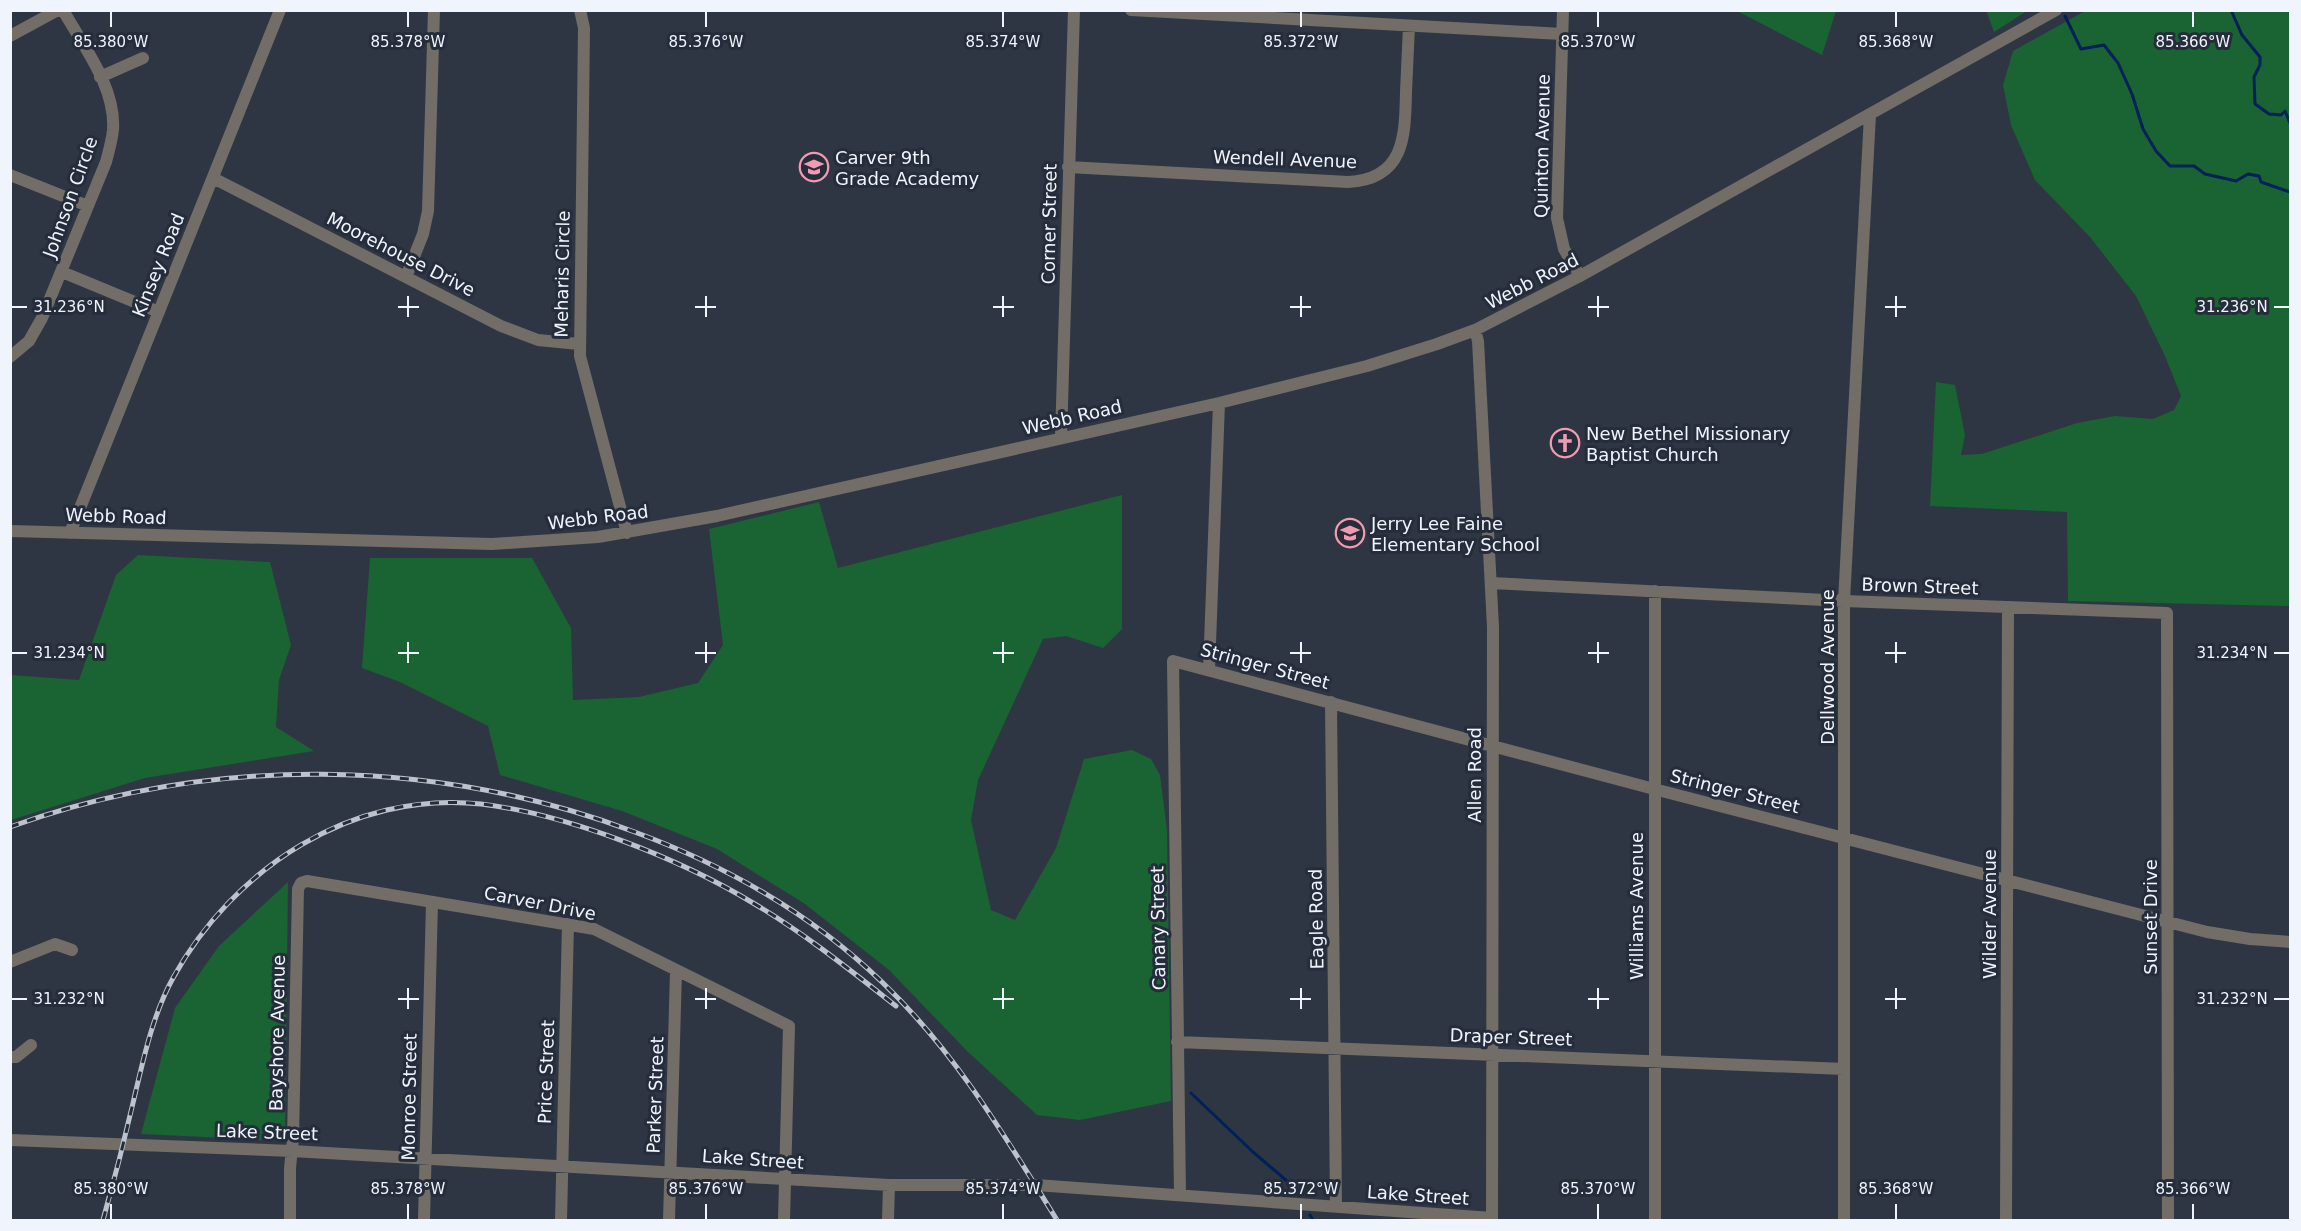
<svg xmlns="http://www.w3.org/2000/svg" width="2301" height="1231" font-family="'DejaVu Sans',sans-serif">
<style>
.green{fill:#1a6332}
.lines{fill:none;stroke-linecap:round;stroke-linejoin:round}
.stream{stroke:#00205a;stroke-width:3}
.minor{stroke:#726d67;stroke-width:12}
.rail-casing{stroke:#bdc3cd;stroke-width:5}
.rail{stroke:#252c3a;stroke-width:3;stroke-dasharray:9;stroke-linecap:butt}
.ticks{fill:none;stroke:#eff4fd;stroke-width:2}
.labels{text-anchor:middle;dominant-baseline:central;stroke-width:6;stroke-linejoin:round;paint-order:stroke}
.street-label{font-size:18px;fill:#eff4fd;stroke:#252c3a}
.poi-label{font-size:18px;fill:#eff4fd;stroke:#252c3a;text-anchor:start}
.ticks-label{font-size:15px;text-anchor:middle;fill:#eff4fd;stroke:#252c3a;stroke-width:6;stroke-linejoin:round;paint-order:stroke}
</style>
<rect width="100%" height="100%" fill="#2e3644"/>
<!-- green -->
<path class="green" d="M 1986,10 L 2027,10 L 2027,11 L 1994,32 Z
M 1737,11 L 1836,11 L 1822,55 Z
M 2085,11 L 2290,11 L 2290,606 L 2068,601 L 2067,512 L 1930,506 L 1936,382 L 1955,385 L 1965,435 L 1961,455 L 1982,454 L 2077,423 L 2115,416 L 2153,419 L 2174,410 L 2181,396 L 2165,356 L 2136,296 L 2090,237 L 2035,180 L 2011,125 L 2003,85 L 2013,51 Z
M 1122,495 L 1122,629 L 1103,648 L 1066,636 L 1043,639 L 978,780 L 971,820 L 991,910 L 1015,920 L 1056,848 L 1084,759 L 1132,750 L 1151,759 L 1160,775 L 1167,830 L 1171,1101 L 1080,1120 L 1037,1115 L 968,1052 L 889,970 L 805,904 L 717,849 L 622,811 L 500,775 L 488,726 L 400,682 L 362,668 L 370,558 L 532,558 L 571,628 L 573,700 L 639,697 L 698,683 L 723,645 L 709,529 L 819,502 L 838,568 Z
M 138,555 L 270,562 L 291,645 L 279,680 L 276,727 L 314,751 L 145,778 L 11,820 L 11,675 L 79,680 L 116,575 Z
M 288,882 L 285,1141 L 141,1134 L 175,1008 L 219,946 Z"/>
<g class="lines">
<!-- stream -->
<path class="stream" d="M 2231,10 L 2242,35 L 2260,57 L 2260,65 L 2254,77 L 2255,104 L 2269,114 L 2281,115 L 2285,111 L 2290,123
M 2065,16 L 2081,49 L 2104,45 L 2118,63 L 2132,94 L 2143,129 L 2156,151 L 2170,166 L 2194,166 L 2205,174 L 2236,181 L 2248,174 L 2259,176 L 2261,182 L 2290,192
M 1191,1093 L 1253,1152 L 1287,1181 L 1299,1195
M 1310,1215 L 1313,1220"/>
<!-- minor -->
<path class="minor" d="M 580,10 L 584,28 L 580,356 L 627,533
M 1131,10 L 1562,34
M 1563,10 L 1557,218 L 1564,249 L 1580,276
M 10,36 L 58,10
M 100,77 L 143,58
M 1068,167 L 1348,182 C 1405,179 1405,136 1406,92 C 1407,70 1408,48 1409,26
M 10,175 L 88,206
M 213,178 L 501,326 L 538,340 L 579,344
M 62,272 L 159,312
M 406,277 L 423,234 L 428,211 L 434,10
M 1475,330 L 1478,341 L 1493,627 L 1492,1220
M 10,357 L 29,341 L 42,318 L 106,162 C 109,151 112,140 113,130 C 116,87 83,46 63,10
M 1061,438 L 1074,10
M 10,531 L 492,544 L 598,537 L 717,516 L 1219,403 L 1367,366 L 1437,344 L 1475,330 L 1580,276 L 2056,10
M 70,533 L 280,10
M 1492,583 L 1844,601 L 2167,613 L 2168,1220
M 1655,591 L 1655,1220
M 1209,670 L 1219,403
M 1331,702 L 1336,1206
M 10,962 L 55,944 L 72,950
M 1177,1042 L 1844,1069
M 10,1057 L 16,1057 L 31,1045
M 10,1140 L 292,1151 L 889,1185 L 1036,1185 L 1492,1218
M 1180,1195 L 1173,661 L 1654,789 L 2207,932 L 2250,939 L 2290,942
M 290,1220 L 290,1168 L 293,1139 L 298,889 L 301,883 L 307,881 L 594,929 L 789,1026 L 784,1220
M 424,1220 L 432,902
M 561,1220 L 568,924
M 669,1220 L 676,971
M 888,1220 L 889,1185
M 1844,1220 L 1844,601 L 1870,115
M 2006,1220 L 2008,607"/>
<!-- rail casing -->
<g class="rail-casing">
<path id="rail" d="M 10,827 C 211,755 433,757 632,831 C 725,865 812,914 883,983 C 956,1053 1004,1135 1057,1220
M 103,1220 C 114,1181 124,1142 133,1103 C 143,1061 152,1016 173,978 C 233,869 352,790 481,804 C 566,814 679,858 753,903 C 804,933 850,970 896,1006"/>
</g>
<!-- rail -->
<use href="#rail" class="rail"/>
</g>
<!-- ticks -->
<path class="ticks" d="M 111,12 L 111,27M 408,12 L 408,27M 706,12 L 706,27M 1003,12 L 1003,27M 1301,12 L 1301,27M 1598,12 L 1598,27M 1896,12 L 1896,27M 2193,12 L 2193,27M 408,296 L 408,317M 706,296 L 706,317M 1003,296 L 1003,317M 1301,296 L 1301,317M 1598,296 L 1598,317M 1896,296 L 1896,317M 12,307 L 27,307M 398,307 L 419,307M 695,307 L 716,307M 993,307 L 1014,307M 1290,307 L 1311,307M 1588,307 L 1609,307M 1885,307 L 1906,307M 2274,307 L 2289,307M 408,642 L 408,663M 706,642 L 706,663M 1003,642 L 1003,663M 1301,642 L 1301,663M 1598,642 L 1598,663M 1896,642 L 1896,663M 12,653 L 27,653M 398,653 L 419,653M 695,653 L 716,653M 993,653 L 1014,653M 1290,653 L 1311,653M 1588,653 L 1609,653M 1885,653 L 1906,653M 2274,653 L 2289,653M 408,988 L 408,1009M 706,988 L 706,1009M 1003,988 L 1003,1009M 1301,988 L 1301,1009M 1598,988 L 1598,1009M 1896,988 L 1896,1009M 12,999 L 27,999M 398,999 L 419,999M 695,999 L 716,999M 993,999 L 1014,999M 1290,999 L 1311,999M 1588,999 L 1609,999M 1885,999 L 1906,999M 2274,999 L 2289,999M 111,1204 L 111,1219M 408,1204 L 408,1219M 706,1204 L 706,1219M 1003,1204 L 1003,1219M 1301,1204 L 1301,1219M 1598,1204 L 1598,1219M 1896,1204 L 1896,1219M 2193,1204 L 2193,1219"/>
<!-- icons -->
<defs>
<g id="school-ring" transform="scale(1.5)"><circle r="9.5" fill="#252c3a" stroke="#f29ab0" stroke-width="1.5"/><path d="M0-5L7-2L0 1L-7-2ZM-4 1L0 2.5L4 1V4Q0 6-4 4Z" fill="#f29ab0"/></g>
<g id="church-ring" transform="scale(1.5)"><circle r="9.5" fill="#252c3a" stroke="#f29ab0" stroke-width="1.5"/><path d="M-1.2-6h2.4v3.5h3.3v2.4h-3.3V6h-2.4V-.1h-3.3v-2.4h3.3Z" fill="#f29ab0"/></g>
</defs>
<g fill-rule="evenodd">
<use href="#school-ring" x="814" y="167"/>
<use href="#church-ring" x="1565" y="443"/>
<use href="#school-ring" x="1350" y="533"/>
</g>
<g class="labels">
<!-- street labels -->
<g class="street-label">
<text transform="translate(1542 146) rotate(-89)">Quinton Avenue</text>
<text transform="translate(1285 159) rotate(2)">Wendell Avenue</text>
<text transform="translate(70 197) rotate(-70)">Johnson Circle</text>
<text transform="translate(1049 224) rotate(-89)">Corner Street</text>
<text transform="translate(401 254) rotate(27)">Moorehouse Drive</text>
<text transform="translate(158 265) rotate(-68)">Kinsey Road</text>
<text transform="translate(562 274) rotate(-89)">Meharis Circle</text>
<text transform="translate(1532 281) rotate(-27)">Webb Road</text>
<text transform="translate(1072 417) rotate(-13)">Webb Road</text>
<text transform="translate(116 516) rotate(2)">Webb Road</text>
<text transform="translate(598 517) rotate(-7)">Webb Road</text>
<text transform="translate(1920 586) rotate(2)">Brown Street</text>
<text transform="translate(1265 666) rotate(15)">Stringer Street</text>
<text transform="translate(1827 667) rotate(-90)">Dellwood Avenue</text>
<text transform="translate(1474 775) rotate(-90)">Allen Road</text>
<text transform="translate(1735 791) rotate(14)">Stringer Street</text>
<text transform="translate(540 903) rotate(11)">Carver Drive</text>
<text transform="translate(1636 906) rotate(-90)">Williams Avenue</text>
<text transform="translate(1989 914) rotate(-90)">Wilder Avenue</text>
<text transform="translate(2150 917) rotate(-90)">Sunset Drive</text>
<text transform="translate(1316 919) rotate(-91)">Eagle Road</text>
<text transform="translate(1158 928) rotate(-91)">Canary Street</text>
<text transform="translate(277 1033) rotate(-89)">Bayshore Avenue</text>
<text transform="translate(1511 1037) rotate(2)">Draper Street</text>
<text transform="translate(546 1072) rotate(-88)">Price Street</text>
<text transform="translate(655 1095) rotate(-88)">Parker Street</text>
<text transform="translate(409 1097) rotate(-89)">Monroe Street</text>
<text transform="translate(267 1132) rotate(2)">Lake Street</text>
<text transform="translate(753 1159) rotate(4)">Lake Street</text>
<text transform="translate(1418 1195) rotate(4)">Lake Street</text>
</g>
<!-- poi labels -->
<g class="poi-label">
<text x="835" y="157">Carver 9th<tspan x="835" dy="21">Grade Academy</tspan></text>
<text x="1586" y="433">New Bethel Missionary<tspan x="1586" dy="21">Baptist Church</tspan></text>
<text x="1371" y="523">Jerry Lee Faine<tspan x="1371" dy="21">Elementary School</tspan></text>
</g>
</g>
<g class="ticks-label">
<text x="111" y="47">85.380°W</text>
<text x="408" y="47">85.378°W</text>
<text x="706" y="47">85.376°W</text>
<text x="1003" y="47">85.374°W</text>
<text x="1301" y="47">85.372°W</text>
<text x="1598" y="47">85.370°W</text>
<text x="1896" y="47">85.368°W</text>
<text x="2193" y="47">85.366°W</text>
<text x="69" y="312">31.236°N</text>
<text x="2232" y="312">31.236°N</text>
<text x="69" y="658">31.234°N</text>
<text x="2232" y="658">31.234°N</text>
<text x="69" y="1004">31.232°N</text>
<text x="2232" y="1004">31.232°N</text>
<text x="111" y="1194">85.380°W</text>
<text x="408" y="1194">85.378°W</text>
<text x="706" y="1194">85.376°W</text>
<text x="1003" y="1194">85.374°W</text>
<text x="1301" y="1194">85.372°W</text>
<text x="1598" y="1194">85.370°W</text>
<text x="1896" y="1194">85.368°W</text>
<text x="2193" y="1194">85.366°W</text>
</g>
<!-- border -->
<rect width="2301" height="1231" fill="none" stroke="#eff4fd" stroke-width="24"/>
</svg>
